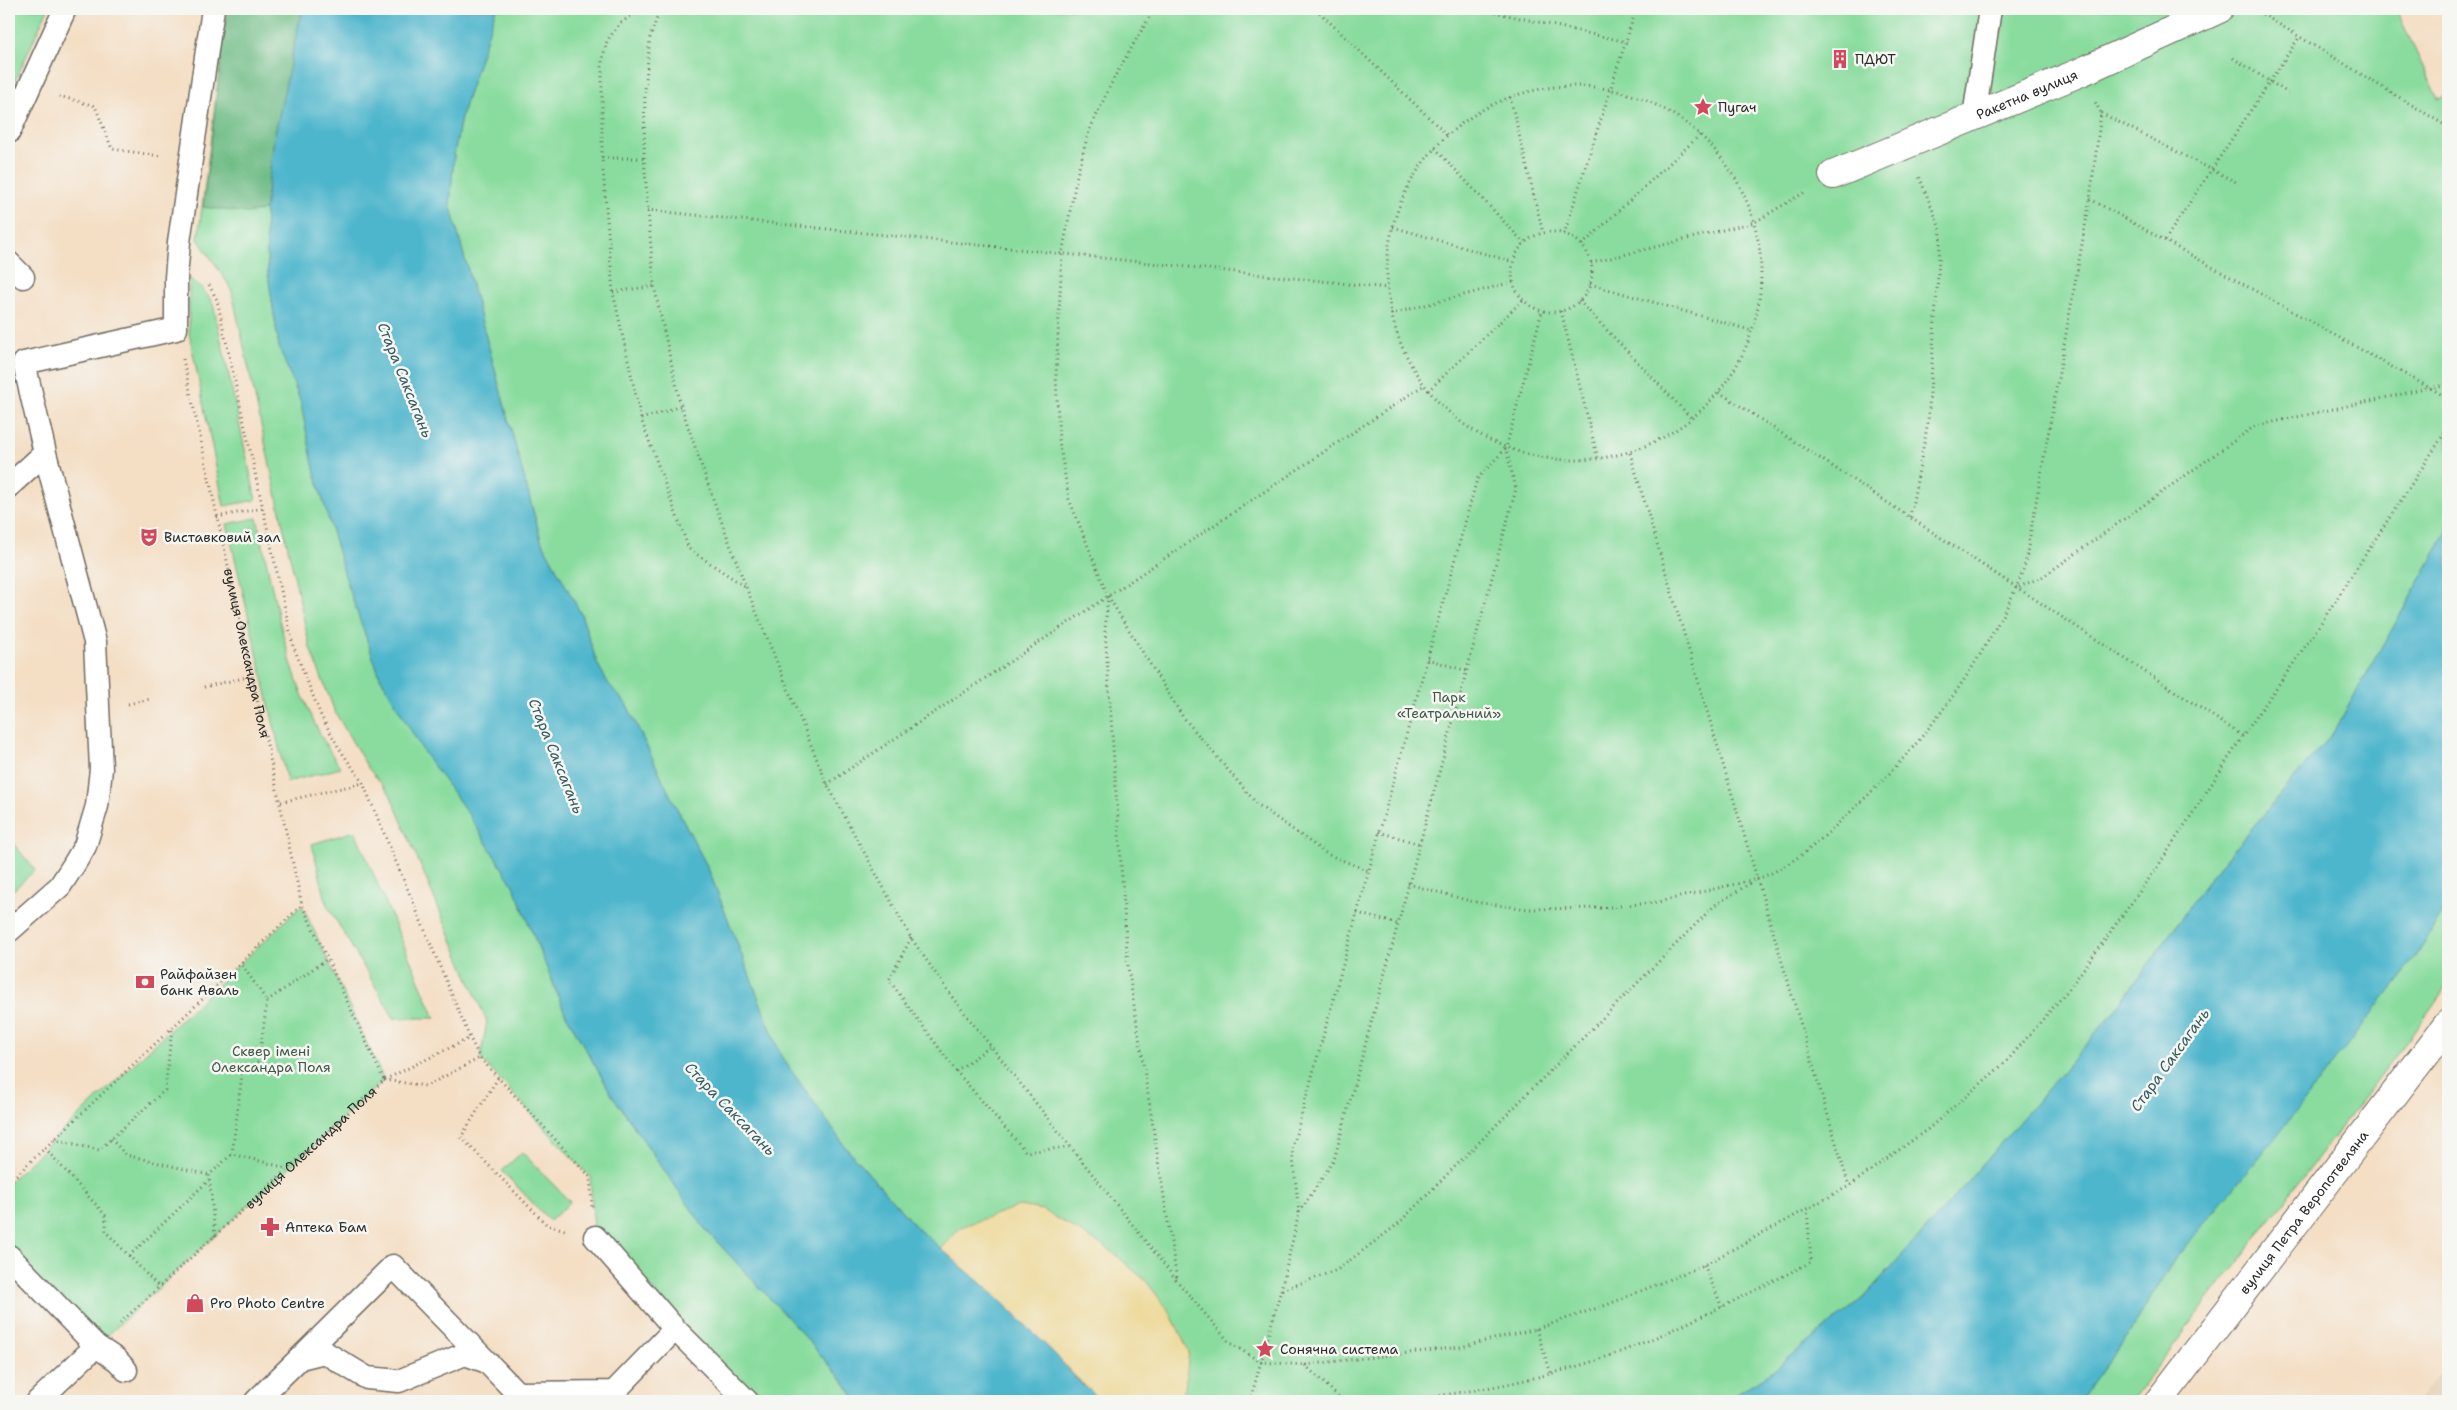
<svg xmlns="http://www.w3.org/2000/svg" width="2457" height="1410" font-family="'Shantell Sans',sans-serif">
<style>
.built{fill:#e5d0b5}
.green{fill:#89dc9e;stroke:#5a8464}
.forest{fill:#6ebc85;stroke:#4c7458}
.sand{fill:#eeda9e;stroke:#8c8264}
.water{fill:#4eb5cc;stroke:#3c707c}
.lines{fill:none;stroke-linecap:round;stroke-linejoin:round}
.service-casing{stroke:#716a61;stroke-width:25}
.minor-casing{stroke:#716a61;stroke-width:30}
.path{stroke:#716a61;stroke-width:3;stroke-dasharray:1 4;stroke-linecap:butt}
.service{stroke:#fff;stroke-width:22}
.minor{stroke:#fff;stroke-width:28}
.labels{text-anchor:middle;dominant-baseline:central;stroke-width:5;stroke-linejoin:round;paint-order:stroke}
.poi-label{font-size:14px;fill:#2b2b2b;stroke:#f6f6f2;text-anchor:start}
.street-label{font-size:14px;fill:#2b2b2b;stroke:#f6f6f2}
.park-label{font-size:14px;fill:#425748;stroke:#f6f6f2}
.water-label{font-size:15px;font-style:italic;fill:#375b63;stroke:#f6f6f2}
</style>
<rect width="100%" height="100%" fill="#f6f6f2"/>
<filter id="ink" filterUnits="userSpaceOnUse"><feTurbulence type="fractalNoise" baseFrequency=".02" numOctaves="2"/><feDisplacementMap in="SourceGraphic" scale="10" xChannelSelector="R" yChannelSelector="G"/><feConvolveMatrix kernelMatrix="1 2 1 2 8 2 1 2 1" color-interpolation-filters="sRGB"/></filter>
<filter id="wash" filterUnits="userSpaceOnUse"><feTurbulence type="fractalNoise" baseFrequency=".0096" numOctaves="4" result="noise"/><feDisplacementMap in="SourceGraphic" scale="20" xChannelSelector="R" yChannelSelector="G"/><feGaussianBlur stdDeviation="1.12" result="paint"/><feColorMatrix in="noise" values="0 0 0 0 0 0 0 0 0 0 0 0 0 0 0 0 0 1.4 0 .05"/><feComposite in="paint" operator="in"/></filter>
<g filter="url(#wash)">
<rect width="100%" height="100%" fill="#f4dec4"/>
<!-- built -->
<path class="built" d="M 2448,1363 L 2448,1401 L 2418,1401 Z"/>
<!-- green -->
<path class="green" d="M 9,9 L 48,9 L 9,94 Z
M 227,9 L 302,9 L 265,210 L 268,274 L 279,347 L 300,400 L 314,469 L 348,586 L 380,677 L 423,751 L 467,812 L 514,887 L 565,1013 L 612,1095 L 705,1229 L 793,1323 L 845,1383 L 857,1401 L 756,1401 L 594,1228 L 590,1177 L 480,1058 L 487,1022 L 390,794 L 368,768 L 335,712 L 310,648 L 231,288 L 198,239 Z
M 496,9 L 2396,9 L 2438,99 L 2448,95 L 2448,531 L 2333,733 L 2212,875 L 2114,1012 L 1943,1210 L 1863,1298 L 1769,1374 L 1726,1401 L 1102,1401 L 1073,1376 L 998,1298 L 916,1227 L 846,1148 L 781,1056 L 708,868 L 670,795 L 627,705 L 608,683 L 597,663 L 581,614 L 541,540 L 450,204 L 454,155 L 461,117 Z
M 189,278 L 202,288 L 213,303 L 256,500 L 224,506 L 189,333 Z
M 257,518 C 276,603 289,695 341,768 L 287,782 L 227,524 Z
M 355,831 L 435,1018 L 394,1018 L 327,905 L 312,844 Z
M 9,838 L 35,870 L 9,894 Z
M 2448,903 L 2448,984 L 2414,1032 L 2131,1401 L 2079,1401 L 2127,1336 L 2176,1258 L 2418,954 Z
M 302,905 L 384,1080 L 96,1346 L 9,1256 L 9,1182 Z
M 522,1152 L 570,1202 L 550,1221 L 502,1171 Z"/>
<!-- forest -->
<path class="forest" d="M 227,9 L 302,9 L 274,139 L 265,210 L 247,213 L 203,207 Z"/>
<!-- sand -->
<path class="sand" d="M 1019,1206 L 1043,1210 L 1110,1250 L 1146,1281 L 1169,1311 L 1189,1351 L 1185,1389 L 1177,1401 L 1102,1401 L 1097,1398 L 998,1298 L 941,1249 L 961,1227 Z"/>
<!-- water -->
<path class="water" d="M 302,9 L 496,9 L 461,117 L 454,155 L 450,204 L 541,540 L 581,614 L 597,663 L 608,683 L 627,705 L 670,795 L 708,868 L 781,1056 L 846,1148 L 916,1227 L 998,1298 L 1056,1355 L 1073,1376 L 1102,1401 L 857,1401 L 845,1383 L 793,1323 L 705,1229 L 612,1095 L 565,1013 L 514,887 L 467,812 L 423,751 L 380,677 L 348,586 L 314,469 L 300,400 L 279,347 L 268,274 L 265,210 L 274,139 Z
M 2448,531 L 2448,903 L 2418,954 L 2279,1133 L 2176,1258 L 2127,1336 L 2079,1401 L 1726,1401 L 1769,1374 L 1863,1298 L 1943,1210 L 2114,1012 L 2212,875 L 2333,733 Z"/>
</g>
<g filter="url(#ink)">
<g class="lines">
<!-- service casing -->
<g class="service-casing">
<path id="service" d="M 1974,117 L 1990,9
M 9,132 L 65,9
M 9,263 L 23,277
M 9,486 L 45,453
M 9,931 L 60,886 L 73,866 L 85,846 L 97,806 L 101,769 L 95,642 L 45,453 L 24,363 L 176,329 L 176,278 L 179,242 L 213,9
M 595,1237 L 675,1329 L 747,1401
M 9,1256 L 96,1346 L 117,1360 L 126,1370
M 300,1358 L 393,1266 L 485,1360
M 38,1401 L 96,1346
M 256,1401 L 300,1358 L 324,1352 L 367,1378 L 399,1381 L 465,1354 L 487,1362 L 517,1393 L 614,1392 L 675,1329"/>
</g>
<!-- minor casing -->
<g class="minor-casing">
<g id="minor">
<path id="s3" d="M 1833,175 L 2081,72 L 2219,9"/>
<path id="s4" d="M 2159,1401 L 2448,1024"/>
</g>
</g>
<!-- path -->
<g class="path">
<path d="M 643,9 L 620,23 L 607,41 L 602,61 L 602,158 L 613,292 L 641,419 L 689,549 L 744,586"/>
<path d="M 660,9 L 650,38 L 645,90 L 644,158 L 654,286 L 681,406 L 712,496 L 746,587 L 827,784 L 911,938 L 955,1001 L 1177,1281 L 1230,1343 L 1261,1362 L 1305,1365 L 1460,1347 L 1536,1329 L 1609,1304 L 1704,1265 L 1849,1186 L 1928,1129 L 2006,1062 L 2069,989 L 2156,869 L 2243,736 L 2315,632 L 2448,428"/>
<path d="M 1154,9 L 1115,76 L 1089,131 L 1077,175 L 1062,254 L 1056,376 L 1059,441 L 1069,499 L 1108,596 L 1183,717 L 1257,804 L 1327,854 L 1369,871"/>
<path d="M 1316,9 L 1447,135"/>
<path d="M 1480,9 L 1627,42"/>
<path d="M 2254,9 L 2448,127"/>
<path d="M 2233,58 L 2288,93"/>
<circle cx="1574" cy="273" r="187"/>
<path d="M 59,96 L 95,106 L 112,149 L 160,156"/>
<path d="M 1510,97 L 1543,233"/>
<path d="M 2101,113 L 2236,182"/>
<path d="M 1435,148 L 1524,243"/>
<path d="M 602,158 L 644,158"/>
<path d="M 2090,199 L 2448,398"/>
<path d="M 647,210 L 1388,288"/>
<path d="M 1393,227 L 1513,262"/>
<circle cx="1552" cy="272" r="40"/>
<path d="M 1564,234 L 1633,19"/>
<path d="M 2165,240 L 2300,36"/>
<path d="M 1582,245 L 1701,134"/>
<path d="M 1591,263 L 1755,222 L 1805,192"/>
<path d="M 1590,284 L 1753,331"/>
<path d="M 209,285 L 217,300 L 293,645 L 321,716 L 339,748 L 363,783 L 470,1038 L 480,1058 L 590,1177 L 592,1207"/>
<path d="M 613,292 L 654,286"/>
<path d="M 1579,301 L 1692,419"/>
<path d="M 1561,311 L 1598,459"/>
<path d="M 1391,314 L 1513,282"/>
<path id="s1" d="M 183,359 L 302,905 L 384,1080"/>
<path d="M 1428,391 L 1523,300"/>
<path d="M 1719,392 L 2243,736"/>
<path d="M 641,419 L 681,406"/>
<path d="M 1630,453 L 1849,1186"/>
<path d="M 217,517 L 262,508"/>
<path d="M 1910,517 L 1928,422 L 1941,231 L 1919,176"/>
<path d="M 2019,587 L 2044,576 L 2255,426 L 2448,384"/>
<path d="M 1108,596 L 1105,630 L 1128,967 L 1177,1280"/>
<path d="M 1427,659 L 1467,671"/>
<path d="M 204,687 L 252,676"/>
<path d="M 128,704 L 150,699"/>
<path d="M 827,784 L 1424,385"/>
<path d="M 281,802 L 363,783"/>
<path d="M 1379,832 L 1420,844"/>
<path d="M 1408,884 L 1474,902 L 1528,909 L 1601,908 L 1658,902 L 1757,879 C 1793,866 1819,842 1846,816 C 1905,762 1951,706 1991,636 C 2004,612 2017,590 2025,564 L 2090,199 L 2101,113 L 2095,102"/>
<path d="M 1357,913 L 1398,924"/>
<path d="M 911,938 L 889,980 L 956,1071 L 1026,1152 L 1069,1147"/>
<path d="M 267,1001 L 327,959"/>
<path d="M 956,1071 L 991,1046"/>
<path d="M 498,1078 L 461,1137 L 547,1225 L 565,1230"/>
<path d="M 384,1080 L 426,1086 L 480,1058"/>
<path d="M 54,1139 L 99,1150 L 165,1090 L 172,1028"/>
<path d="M 111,1139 L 126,1155 L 209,1175"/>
<path d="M 45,1148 L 106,1216 L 106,1232 L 159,1287"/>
<path d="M 232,1154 L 242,1074 L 259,1061 L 267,1001 L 240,962"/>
<path d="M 9,1182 L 302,905"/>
<path d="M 1299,1213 L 1292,1149 L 1477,479 L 1506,448 L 1542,311"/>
<path d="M 215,1236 L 209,1175 L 232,1154 L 287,1168"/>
<path d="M 129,1256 L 209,1180"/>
<path d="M 1704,1265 L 1722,1307"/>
<path d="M 1282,1290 L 1337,1270 L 1398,1224 L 1715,905 L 1754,881"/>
<path id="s2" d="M 120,1323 L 384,1080 L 470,1038"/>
<path d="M 1536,1329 L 1551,1373"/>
<path d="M 1305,1365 L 1343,1401"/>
<path d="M 1250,1401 L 1281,1290 L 1299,1213 L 1334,1160 L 1516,489 L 1506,449"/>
<path d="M 1395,1401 C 1474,1393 1556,1377 1630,1348 C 1692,1323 1752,1292 1811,1262 L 1807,1209"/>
</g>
<!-- service -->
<use href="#service" class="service"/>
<!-- minor -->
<use href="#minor" class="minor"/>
</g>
</g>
<!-- icons -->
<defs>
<g id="building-bare" transform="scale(1.5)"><path d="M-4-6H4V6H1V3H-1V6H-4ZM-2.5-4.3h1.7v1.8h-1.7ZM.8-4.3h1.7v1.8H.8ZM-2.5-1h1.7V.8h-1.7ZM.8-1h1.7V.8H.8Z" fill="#d1495b" stroke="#f6f6f2" stroke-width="2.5" paint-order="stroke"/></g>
<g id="sight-bare" transform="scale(1.5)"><path d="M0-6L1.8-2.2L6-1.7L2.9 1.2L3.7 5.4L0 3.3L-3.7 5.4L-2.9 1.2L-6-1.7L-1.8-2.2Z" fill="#d1495b" stroke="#f6f6f2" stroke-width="2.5" paint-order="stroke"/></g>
<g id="theatre-bare" transform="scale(1.5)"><path d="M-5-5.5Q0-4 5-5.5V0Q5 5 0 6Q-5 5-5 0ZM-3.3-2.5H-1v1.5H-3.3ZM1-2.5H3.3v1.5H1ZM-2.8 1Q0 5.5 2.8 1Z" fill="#d1495b" stroke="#f6f6f2" stroke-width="2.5" paint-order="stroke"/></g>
<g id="bank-bare" transform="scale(1.5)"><path d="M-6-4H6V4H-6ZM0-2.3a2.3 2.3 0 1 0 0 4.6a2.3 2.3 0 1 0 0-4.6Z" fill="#d1495b" stroke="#f6f6f2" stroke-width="2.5" paint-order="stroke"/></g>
<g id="pharmacy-bare" transform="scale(1.5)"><path d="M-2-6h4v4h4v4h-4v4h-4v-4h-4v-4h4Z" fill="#d1495b" stroke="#f6f6f2" stroke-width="2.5" paint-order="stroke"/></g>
<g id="shop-bare" transform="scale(1.5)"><path d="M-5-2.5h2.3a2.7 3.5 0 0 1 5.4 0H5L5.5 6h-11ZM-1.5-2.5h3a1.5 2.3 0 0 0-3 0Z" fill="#d1495b" stroke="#f6f6f2" stroke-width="2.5" paint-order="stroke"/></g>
</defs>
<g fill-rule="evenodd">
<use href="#building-bare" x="1840" y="59"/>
<use href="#sight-bare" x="1703" y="107"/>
<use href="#theatre-bare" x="149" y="537"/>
<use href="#bank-bare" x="145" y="982"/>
<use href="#pharmacy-bare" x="270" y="1227"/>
<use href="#shop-bare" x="195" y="1303"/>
<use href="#sight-bare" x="1265" y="1349"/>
</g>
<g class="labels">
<!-- poi labels -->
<g class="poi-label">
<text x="1855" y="59">ПДЮТ</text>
<text x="1718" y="107">Пугач</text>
<text x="164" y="537">Виставковий зал</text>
<text x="160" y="974">Райфайзен<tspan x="160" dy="16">банк Аваль</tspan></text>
<text x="285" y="1227">Аптека Бам</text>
<text x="210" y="1303">Pro Photo Centre</text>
<text x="1280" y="1349">Сонячна система</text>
</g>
<!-- street labels -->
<g class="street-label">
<text stroke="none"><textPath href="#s3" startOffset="210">Ракетна вулиця</textPath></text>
<text stroke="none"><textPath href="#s1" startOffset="301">вулиця Олександра Поля</textPath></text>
<text stroke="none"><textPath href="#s2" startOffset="259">вулиця Олександра Поля</textPath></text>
<text stroke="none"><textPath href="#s4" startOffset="238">вулиця Петра Веропотвеляна</textPath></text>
</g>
<!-- park labels -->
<g class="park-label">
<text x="1449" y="697">Парк<tspan x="1449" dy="16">«Театральний»</tspan></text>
<text x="271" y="1051">Сквер імені<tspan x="271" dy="16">Олександра Поля</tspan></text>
</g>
<!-- water labels -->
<g class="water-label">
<text transform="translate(405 380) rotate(68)">Стара Саксагань</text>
<text transform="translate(556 756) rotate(68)">Стара Саксагань</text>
<text transform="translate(2170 1060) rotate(-54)">Стара Саксагань</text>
<text transform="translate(730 1109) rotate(46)">Стара Саксагань</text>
</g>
</g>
<!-- margin -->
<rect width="2457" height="1410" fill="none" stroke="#f6f6f2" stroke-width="30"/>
</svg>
